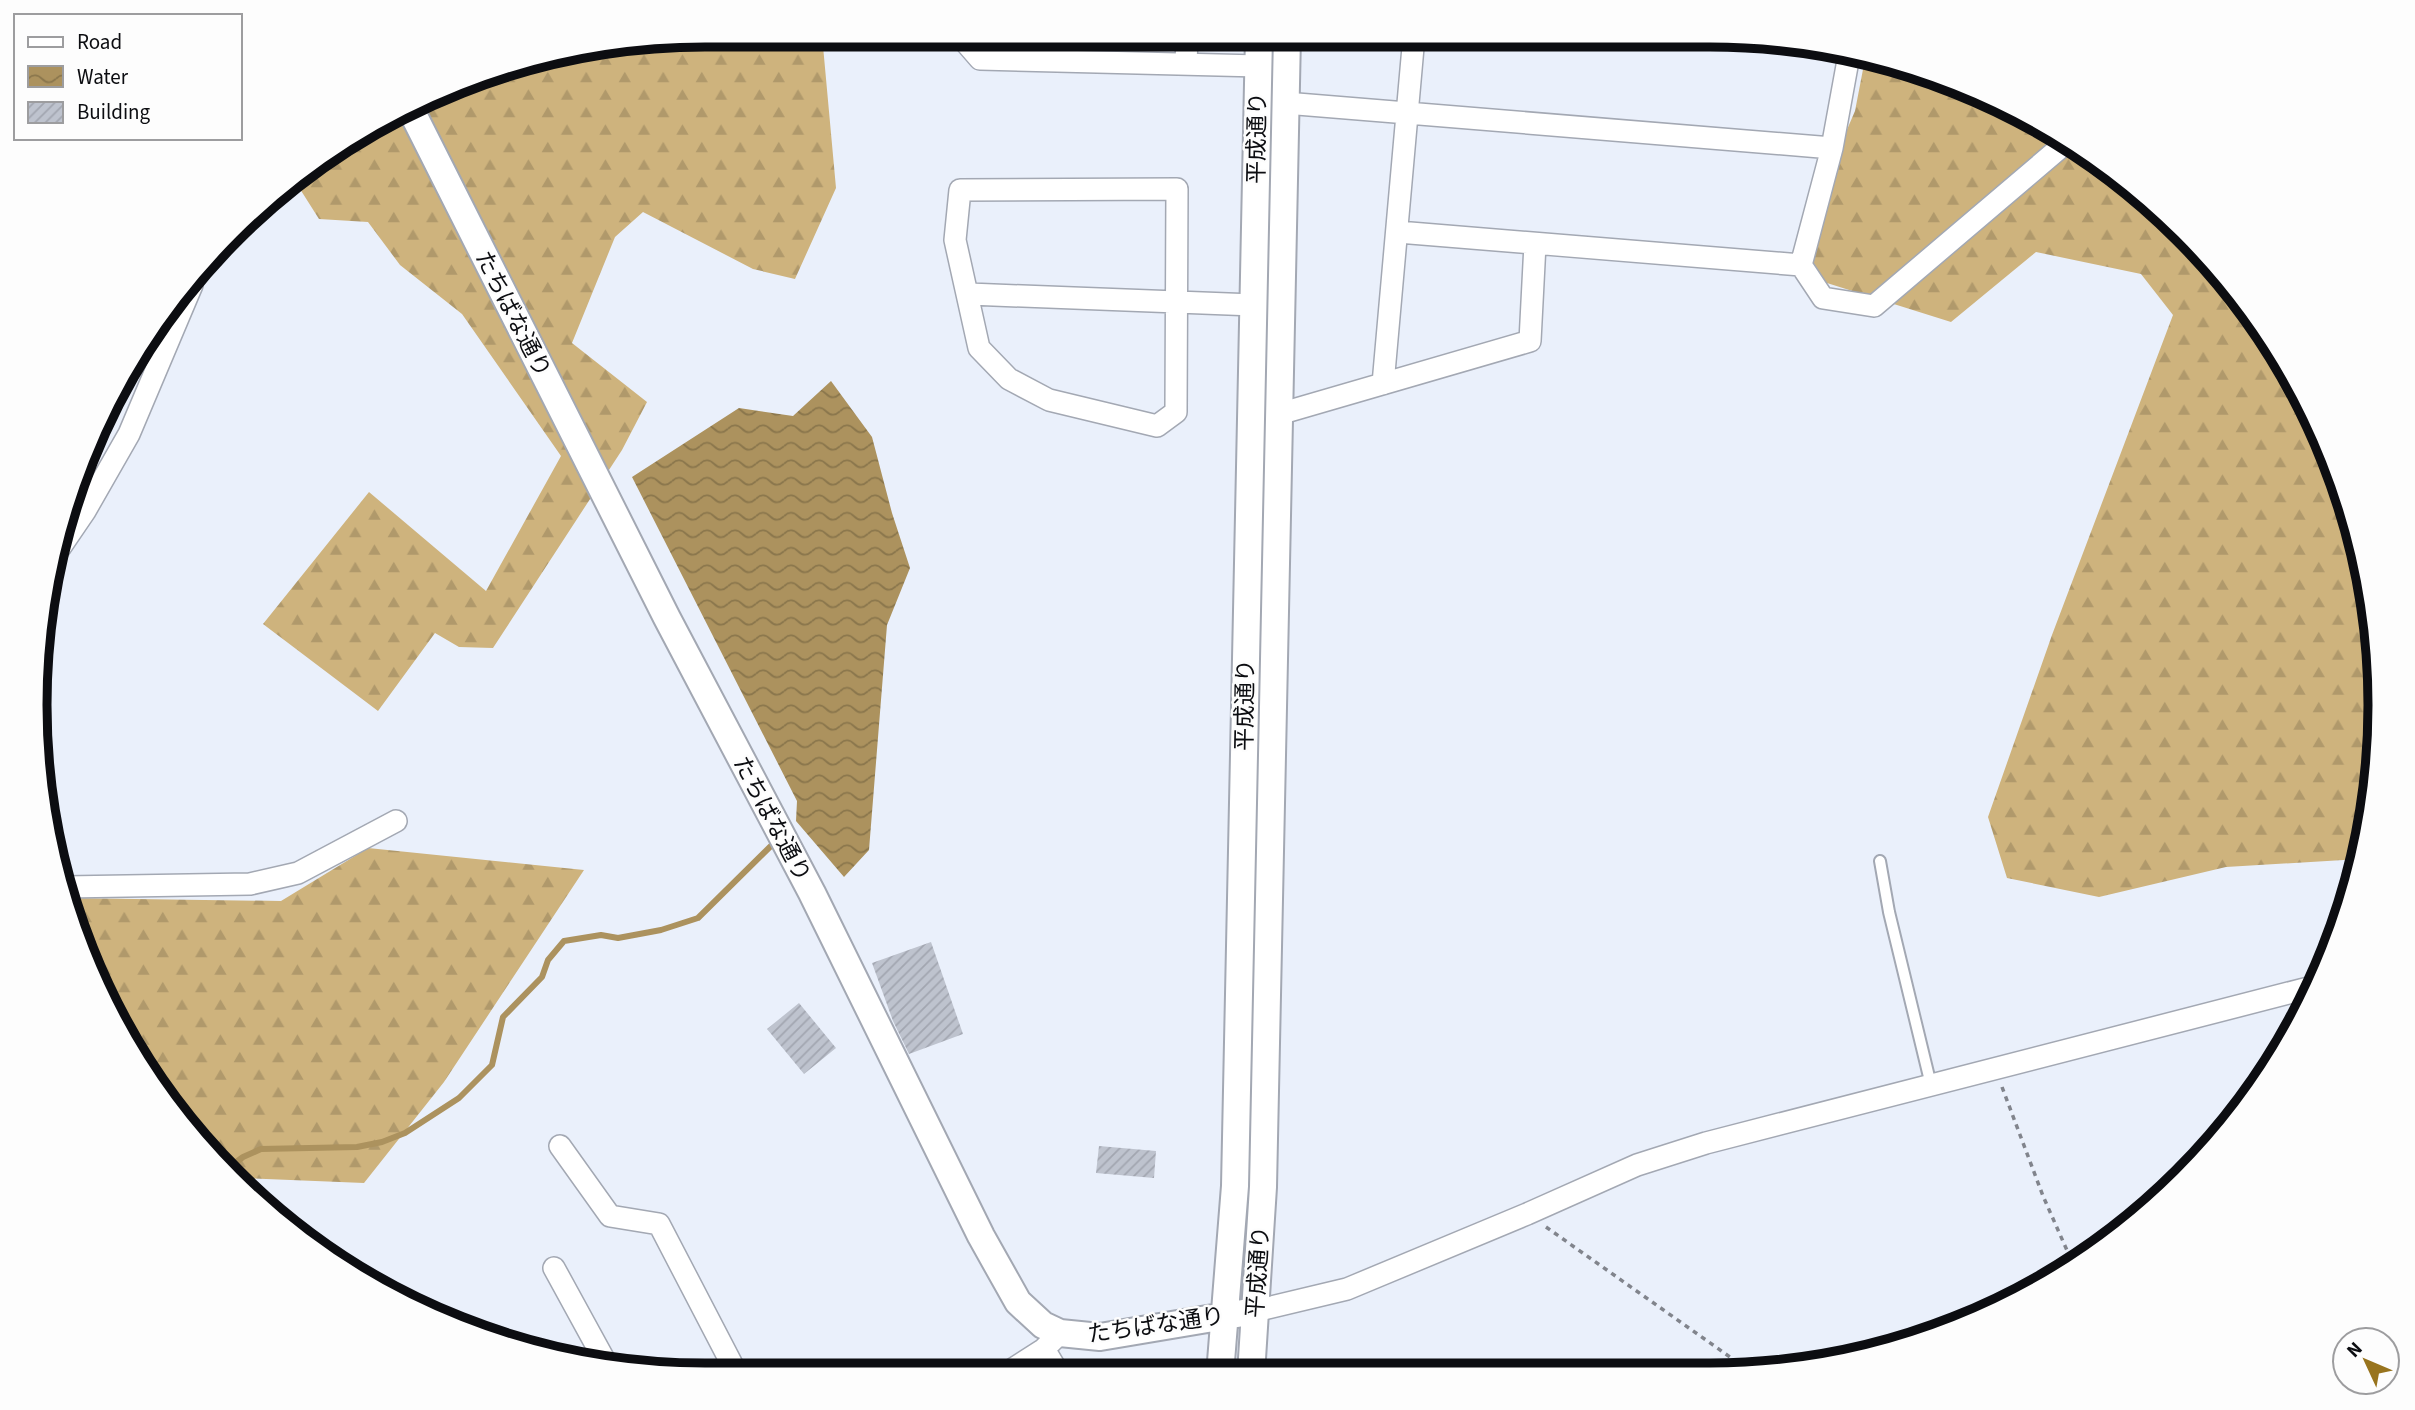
<svg xmlns="http://www.w3.org/2000/svg" width="2415" height="1410" font-family="'Source Sans 3','Noto Sans JP',sans-serif">
<style>
.forest{fill:url(#forest-firs)}
.water{fill:url(#water-waves)}
.lines{fill:none;stroke-linecap:round;stroke-linejoin:round}
.stream{stroke:#ac925e;stroke-width:6}
.building{fill:url(#building-hatch)}
.service-casing{stroke:#a3a8b3;stroke-width:14}
.minor-casing{stroke:#a3a8b3;stroke-width:24}
.tertiary-casing{stroke:#a3a8b3;stroke-width:30}
.path{stroke:#81848c;stroke-width:3.5;stroke-dasharray:5 5;stroke-linecap:butt}
.service{stroke:#fff;stroke-width:10}
.minor{stroke:#fff;stroke-width:21}
.tertiary{stroke:#fff;stroke-width:26}
.labels{text-anchor:middle;dominant-baseline:central;stroke-width:5;stroke-linejoin:round;paint-order:stroke}
.street-label{font-size:23px;fill:#0c0d11;stroke:#fdfdfd}
.rim{fill:none;stroke:#0c0d11;stroke-width:9}
</style>
<defs>
<pattern id="forest-firs" width="22" height="20" patternUnits="userSpaceOnUse" patternTransform="scale(1.75)"><rect width="22" height="20" fill="#ceb37d"/><path d="M5 1l3.5 6h-7zM16 11l3.5 6h-7z" fill="#b0996b"/></pattern>
<pattern id="water-waves" width="16" height="10" patternUnits="userSpaceOnUse" patternTransform="scale(1.75)"><rect width="16" height="10" fill="#ac925e"/><path d="M0 5q4-4 8 0t8 0" fill="none" stroke="#8a764c"/></pattern>
<pattern id="building-hatch" width="6" height="6" patternUnits="userSpaceOnUse" patternTransform="scale(1.75)"><rect width="6" height="6" fill="#bec3ce"/><path d="M-1 1l2-2M0 6l6-6M5 7l2-2" fill="none" stroke="#a2a6b0"/></pattern>
</defs>
<rect width="100%" height="100%" fill="#eaf0fb"/>
<!-- forest -->
<path class="forest" d="M 705,35 L 822,35 L 836,188 L 795,279 L 753,269 L 643,212 L 615,237 L 572,343 L 647,402 L 622,450 L 493,648 L 459,647 L 435,633 L 378,711 L 263,624 L 369,492 L 486,591 L 561,456 L 462,314 L 400,265 L 368,222 L 319,219 L 293,178 L 297,173 L 490,70 Z
M 1865,59 L 1925,70 L 2082,148 L 2183,231 L 2267,332 L 2329,448 L 2367,574 L 2380,705 L 2367,835 L 2360,859 L 2226,867 L 2099,897 L 2007,878 L 1988,817 L 2052,635 L 2173,315 L 2141,274 L 2036,252 L 1951,322 L 1811,278 L 1821,190 L 1855,111 Z
M 368,848 L 584,870 L 444,1082 L 364,1183 L 243,1178 L 174,1113 L 71,921 L 67,898 L 281,901 Z"/>
<!-- water -->
<path class="water" d="M 831,381 L 872,437 L 892,513 L 910,568 L 887,625 L 869,850 L 844,877 L 796,821 L 797,801 L 632,477 L 739,408 L 793,416 Z"/>
<g class="lines">
<!-- stream -->
<path class="stream" d="M 231,1166 L 243,1157 L 261,1149 L 357,1147 L 382,1142 L 405,1133 L 459,1098 L 492,1065 L 503,1017 L 542,977 L 548,960 L 564,941 L 601,935 L 618,938 L 661,930 L 698,918 L 778,839"/>
</g>
<!-- building -->
<path class="building" d="M 931,942 L 963,1034 L 909,1054 L 893,1021 L 872,963 Z
M 799,1003 L 836,1048 L 804,1074 L 767,1029 Z
M 1099,1146 L 1156,1151 L 1154,1178 L 1096,1173 Z"/>
<g class="lines">
<!-- service casing -->
<g class="service-casing">
<path id="service" d="M 1880,861 L 1889,912 L 1931,1085"/>
</g>
<!-- minor casing -->
<g class="minor-casing">
<path id="minor" d="M 966,35 L 967,44 L 980,59 L 1259,66
M 1186,64 L 1187,36
M 1285,103 L 1832,148
M 1177,189 L 1176,412 L 1157,426 L 1049,400 L 1009,379 L 979,348 L 955,240 L 960,190 Z
M 1398,232 L 1801,265 L 1832,148 L 1849,55
M 1801,265 L 1823,298 L 1874,306 L 2068,141
M 969,294 L 1254,305
M 1383,384 L 1414,36
M 1279,414 L 1530,341 L 1535,244
M 55,555 L 85,511 L 129,434 L 192,285
M 65,887 L 250,884 L 298,873 L 396,821
M 560,1146 L 610,1216 L 659,1224 L 737,1374
M 554,1268 L 606,1363
M 1255,1311 L 1347,1289 L 1527,1214 L 1637,1165 L 1706,1143 L 2316,986
M 1044,1349 L 1059,1374
M 1005,1374 L 1044,1349 L 1060,1333"/>
</g>
<!-- tertiary casing -->
<g class="tertiary-casing">
<path id="tertiary" d="M 412,112 L 667,618 L 812,893 L 981,1236 L 1018,1302 L 1043,1325 L 1060,1333 L 1100,1337 L 1255,1311
M 1220,1374 L 1235,1186 L 1259,36
M 1251,1374 L 1263,1187 L 1287,36"/>
</g>
<!-- path -->
<path class="path" d="M 2002,1087 L 2043,1196 L 2073,1264
M 1546,1227 L 1730,1357 L 1743,1374"/>
<!-- service -->
<use href="#service" class="service"/>
<!-- minor -->
<use href="#minor" class="minor"/>
<!-- tertiary -->
<use href="#tertiary" class="tertiary"/>
</g>
<g class="labels">
<!-- street labels -->
<g class="street-label">
<text transform="translate(1257 138) rotate(-89)">平成通り</text>
<text transform="translate(513 314) rotate(63)">たちばな通り</text>
<text transform="translate(1245 705) rotate(-89)">平成通り</text>
<text transform="translate(772 819) rotate(62)">たちばな通り</text>
<text transform="translate(1258 1272) rotate(-86)">平成通り</text>
<text transform="translate(1156 1325) rotate(-8)">たちばな通り</text>
</g>
</g>
<!-- crop -->
<path d="M0 0H2415V1410H0ZM705 47H1710A658 658 0 0 1 2368 705V705A658 658 0 0 1 1710 1363H705A658 658 0 0 1 47 705V705A658 658 0 0 1 705 47Z" fill="#fdfdfd" fill-rule="evenodd"/>
<path class="rim" d="M705 47H1710A658 658 0 0 1 2368 705V705A658 658 0 0 1 1710 1363H705A658 658 0 0 1 47 705V705A658 658 0 0 1 705 47Z"/>
<!-- legend -->
<rect x="14" y="14" width="228" height="126" fill="#fdfdfd" stroke="#9d9d9f" stroke-width="2"/>
<rect x="28" y="37" width="35" height="10" fill="#ffffff" stroke="#9d9d9f" stroke-width="2"/>
<text x="77" y="49" font-size="21" fill="#0c0d11">Road</text>
<rect x="28" y="66" width="35" height="21" fill="url(#water-waves)" stroke="#9d9d9f" stroke-width="2"/>
<text x="77" y="84" font-size="21" fill="#0c0d11">Water</text>
<rect x="28" y="102" width="35" height="21" fill="url(#building-hatch)" stroke="#9d9d9f" stroke-width="2"/>
<text x="77" y="119" font-size="21" fill="#0c0d11">Building</text>
<!-- north arrow -->
<g transform="translate(2366 1361) rotate(314)"><circle r="33" fill="#fdfdfd" stroke="#9d9d9f" stroke-width="2"/>
<path d="M0-5L12 26L0 18L-12 26Z" fill="#98741e"/>
<text y="-10" font-size="19" font-weight="bold" text-anchor="middle" fill="#0c0d11">N</text>
</g>
</svg>
